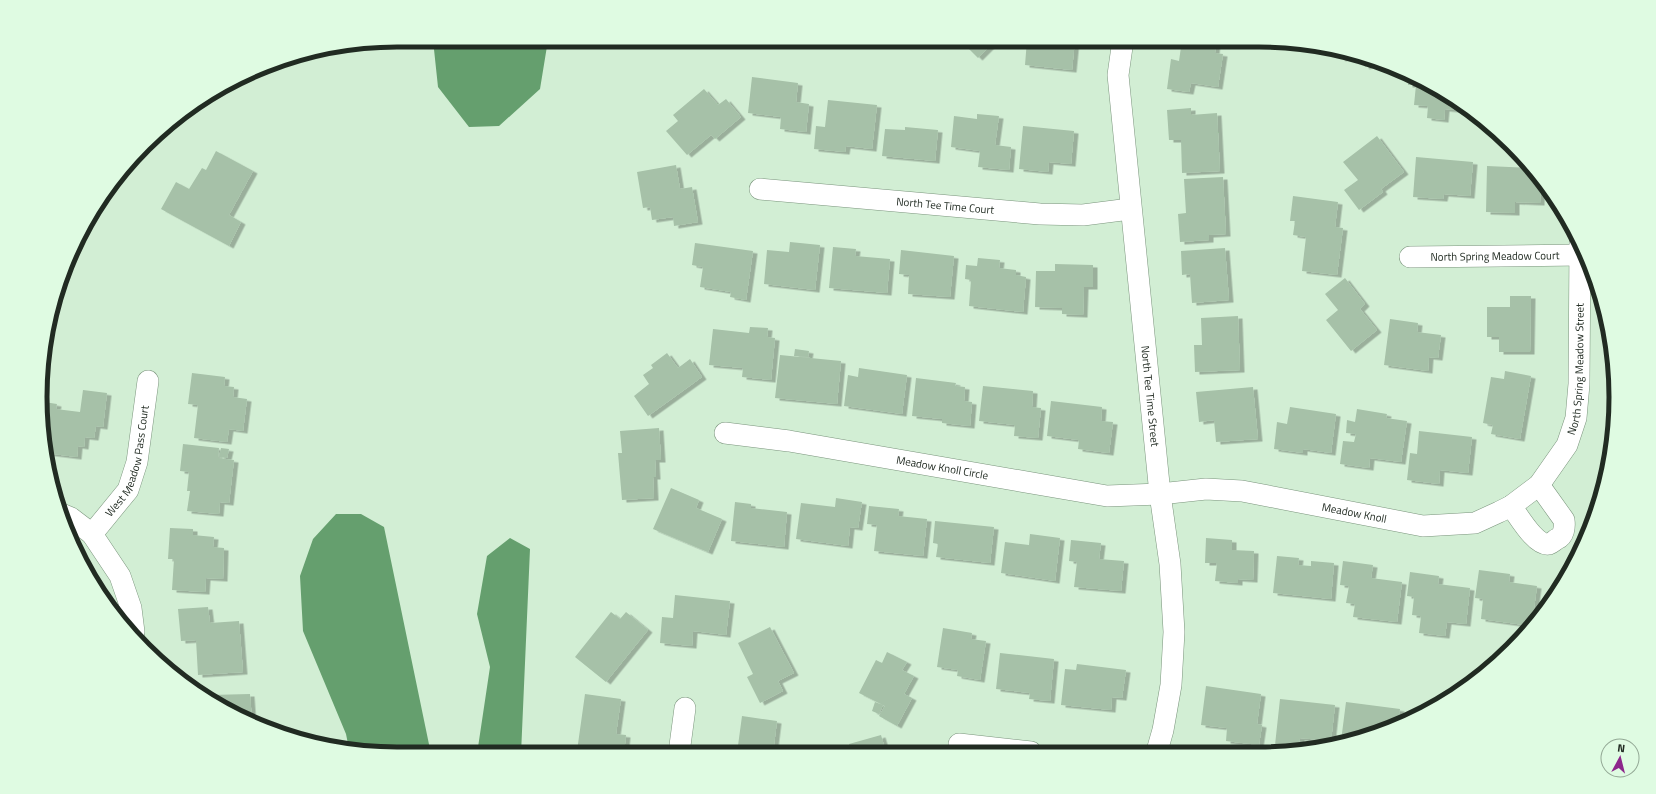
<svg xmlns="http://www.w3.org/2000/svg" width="1656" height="794" font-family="'Titillium Web',sans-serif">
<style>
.water{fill:#659f6e}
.building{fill:#a6c1a8;filter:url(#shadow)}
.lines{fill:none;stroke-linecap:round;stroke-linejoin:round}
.minor-casing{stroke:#7a947c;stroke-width:22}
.minor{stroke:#fff;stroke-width:21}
.labels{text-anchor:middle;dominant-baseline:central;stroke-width:3;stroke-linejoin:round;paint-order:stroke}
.street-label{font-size:11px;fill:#212b22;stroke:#dffbe2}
.rim{fill:none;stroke:#212b22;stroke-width:5}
</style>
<defs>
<filter id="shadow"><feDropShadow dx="4.5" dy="2.5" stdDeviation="0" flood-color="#0004"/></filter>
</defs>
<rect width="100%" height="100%" fill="#d2eed4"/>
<!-- water -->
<path class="water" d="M 433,40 L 548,40 L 540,89 L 499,126 L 469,127 L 438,87 Z
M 336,514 L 361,514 L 384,527 L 431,754 L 397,754 L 349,749 L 346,734 L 303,631 L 300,576 L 313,539 Z
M 510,538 L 530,549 L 521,754 L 477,754 L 490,667 L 477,614 L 487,556 Z"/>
<!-- building -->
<path class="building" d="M 960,40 L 996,40 L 978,58 Z
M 1027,40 L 1075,40 L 1072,70 L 1025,65 Z
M 1182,40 L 1216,40 L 1215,53 L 1223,54 L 1218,87 L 1191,83 L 1189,92 L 1167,89 L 1171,59 L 1179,61 Z
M 1338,50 L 1346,52 L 1353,54 L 1341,59 Z
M 1361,57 L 1367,58 L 1377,62 L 1365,67 Z
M 1409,74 L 1457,100 L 1467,108 L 1466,111 L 1445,109 L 1444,120 L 1427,118 L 1428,106 L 1414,105 L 1416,85 L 1408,85 Z
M 752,77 L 798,83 L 796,102 L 809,104 L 806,132 L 780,129 L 781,117 L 748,113 Z
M 704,89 L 718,105 L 726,99 L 741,117 L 715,139 L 711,135 L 687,155 L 666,131 L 678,121 L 673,115 Z
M 828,100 L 877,105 L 872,149 L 846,146 L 845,152 L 814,149 L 816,126 L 825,127 Z
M 1191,108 L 1191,115 L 1217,113 L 1220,171 L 1182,173 L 1181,140 L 1169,140 L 1167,110 Z
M 977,114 L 999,116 L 995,145 L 1011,147 L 1009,170 L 978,167 L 980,151 L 951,147 L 954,116 L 977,119 Z
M 1023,126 L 1074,131 L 1071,164 L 1049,162 L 1048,172 L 1019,169 Z
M 905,127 L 938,130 L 935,161 L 882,156 L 885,129 L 905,130 Z
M 1377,136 L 1404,172 L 1381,189 L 1383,192 L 1359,210 L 1344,190 L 1358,180 L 1343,162 Z
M 216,151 L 253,171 L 229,215 L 241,222 L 229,246 L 161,209 L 176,182 L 189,189 L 202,168 L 206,170 Z
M 1416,157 L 1473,162 L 1470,196 L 1444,194 L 1443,199 L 1413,197 Z
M 676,165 L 680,189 L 692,187 L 698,222 L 674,226 L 673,217 L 652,220 L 650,207 L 643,208 L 637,172 Z
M 1487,166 L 1531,168 L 1541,180 L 1540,203 L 1515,202 L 1515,213 L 1486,212 Z
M 1223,177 L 1226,234 L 1209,235 L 1209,240 L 1180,242 L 1178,214 L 1186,213 L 1184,179 Z
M 1293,196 L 1338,202 L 1335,227 L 1343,228 L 1337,275 L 1302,271 L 1306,237 L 1293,235 L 1295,221 L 1290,221 Z
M 790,242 L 820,245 L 815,290 L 764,284 L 767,250 L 789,252 Z
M 695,243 L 753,251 L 746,300 L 730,297 L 731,292 L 700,287 L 703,267 L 692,265 Z
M 833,247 L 856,249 L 855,256 L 890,259 L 887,293 L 829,288 Z
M 1225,248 L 1229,300 L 1192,303 L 1190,274 L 1182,275 L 1181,251 Z
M 901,250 L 954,256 L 950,297 L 908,294 L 909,275 L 899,274 Z
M 978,258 L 1000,260 L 999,268 L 1016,270 L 1016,275 L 1026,277 L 1023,312 L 969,306 L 971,280 L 965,279 L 966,265 L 977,266 Z
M 1055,264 L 1093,265 L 1093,287 L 1084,287 L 1083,315 L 1062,314 L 1062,308 L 1035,307 L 1036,271 L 1055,271 Z
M 1345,278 L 1365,304 L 1360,309 L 1377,330 L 1351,351 L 1326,320 L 1338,310 L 1325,294 Z
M 1510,296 L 1531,296 L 1530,352 L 1499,352 L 1499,337 L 1487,337 L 1487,307 L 1510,307 Z
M 1238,316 L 1240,370 L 1195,372 L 1194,345 L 1202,345 L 1201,318 Z
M 1390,319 L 1418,323 L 1417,332 L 1441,335 L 1438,358 L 1429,357 L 1428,371 L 1384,365 Z
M 750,327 L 768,328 L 767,337 L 775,338 L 771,380 L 742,377 L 743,368 L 709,365 L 713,329 L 749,333 Z
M 795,349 L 809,351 L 808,357 L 794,356 Z
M 667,353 L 678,368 L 690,359 L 702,377 L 648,416 L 634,396 L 649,384 L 643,375 L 653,368 L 651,365 Z
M 780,355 L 841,361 L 837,404 L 775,398 Z
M 859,368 L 907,375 L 902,414 L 844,406 L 848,375 L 858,377 Z
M 1505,371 L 1531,376 L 1520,439 L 1491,434 L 1493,425 L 1483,423 L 1491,377 L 1504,379 Z
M 192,373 L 225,377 L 224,386 L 234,387 L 233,397 L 247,399 L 243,431 L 229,429 L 227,442 L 194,438 L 198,405 L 188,404 Z
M 916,378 L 956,383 L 955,386 L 965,387 L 964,401 L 972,402 L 970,426 L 942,423 L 942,419 L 912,416 Z
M 983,386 L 1033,391 L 1032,407 L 1041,408 L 1038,438 L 1014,436 L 1015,425 L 979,421 Z
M 1253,387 L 1258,439 L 1216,442 L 1214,420 L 1199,422 L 1196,392 Z
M 83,390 L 107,393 L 103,427 L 96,426 L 94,438 L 85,437 L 84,447 L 78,446 L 77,457 L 45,453 L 43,444 L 44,402 L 57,404 L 56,409 L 80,412 Z
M 1051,401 L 1102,407 L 1101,421 L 1113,422 L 1109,453 L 1078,449 L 1079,440 L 1047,436 Z
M 1290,407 L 1336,414 L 1331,453 L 1303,449 L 1303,453 L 1274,449 L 1277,422 L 1287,424 Z
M 1357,409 L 1387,414 L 1386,418 L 1407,421 L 1401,462 L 1370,458 L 1369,468 L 1340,464 L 1343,441 L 1354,442 L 1356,434 L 1346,433 L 1347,420 L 1355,422 Z
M 659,428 L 661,460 L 655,460 L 656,477 L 653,477 L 654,498 L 622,500 L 618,453 L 622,453 L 620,431 Z
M 1419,431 L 1472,437 L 1468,473 L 1440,470 L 1439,484 L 1407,480 L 1410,453 L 1417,454 Z
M 183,444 L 219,448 L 218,458 L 234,460 L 229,503 L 220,502 L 219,514 L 187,511 L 190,491 L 187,491 L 189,472 L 180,471 Z
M 221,448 L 229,449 L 227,458 L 219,457 Z
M 671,488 L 699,500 L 696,508 L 722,519 L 708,552 L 653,529 Z
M 836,498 L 862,502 L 858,528 L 850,527 L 848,546 L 796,539 L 801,503 L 835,507 Z
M 735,502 L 751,504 L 751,508 L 787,512 L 784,547 L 731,541 Z
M 869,506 L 899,509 L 898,516 L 927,519 L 923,556 L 874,551 L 877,525 L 867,524 Z
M 935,521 L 994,527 L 990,563 L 936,557 L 938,544 L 933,543 Z
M 170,528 L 193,529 L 193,535 L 214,537 L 213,547 L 224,548 L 223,579 L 206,578 L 205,592 L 172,590 L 174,559 L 168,559 Z
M 1030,534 L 1060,538 L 1055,581 L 1001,573 L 1005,542 L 1029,545 Z
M 1206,538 L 1232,540 L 1232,550 L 1254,551 L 1253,580 L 1238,579 L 1238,583 L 1215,581 L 1217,563 L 1205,563 Z
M 1071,540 L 1101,543 L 1099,559 L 1124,561 L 1121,591 L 1074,587 L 1077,562 L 1069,561 Z
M 1277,556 L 1299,558 L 1298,565 L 1311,566 L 1311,561 L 1334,563 L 1331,599 L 1273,593 Z
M 1343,561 L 1373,565 L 1371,578 L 1402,582 L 1397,622 L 1353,617 L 1355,604 L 1346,603 L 1349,586 L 1340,585 Z
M 1479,570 L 1510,574 L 1509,582 L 1537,586 L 1532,624 L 1531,626 L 1481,619 L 1483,599 L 1475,598 Z
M 1410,572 L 1439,576 L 1438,584 L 1470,588 L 1466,624 L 1447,622 L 1445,636 L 1419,633 L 1421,616 L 1412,615 L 1414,597 L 1407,596 Z
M 1555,593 L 1548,605 L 1545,595 Z
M 675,595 L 730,601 L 726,635 L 693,631 L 692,646 L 660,643 L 662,617 L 673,618 Z
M 208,607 L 210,623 L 239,621 L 243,672 L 198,675 L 196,640 L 181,641 L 178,609 Z
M 611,612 L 620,619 L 626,612 L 648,630 L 606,682 L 575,657 Z
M 770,627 L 794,673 L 778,681 L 783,691 L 760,703 L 747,677 L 753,674 L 738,643 Z
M 943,628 L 972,633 L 971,639 L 986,641 L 980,680 L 957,676 L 958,670 L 937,667 Z
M 887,652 L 907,662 L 902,670 L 914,676 L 904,694 L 912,698 L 897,726 L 879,716 L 885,706 L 859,693 L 876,660 L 882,663 Z
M 1000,653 L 1054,659 L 1050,701 L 1029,699 L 1030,693 L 996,689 Z
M 1077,664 L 1126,670 L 1122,698 L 1112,697 L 1111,710 L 1061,705 L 1065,669 L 1076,670 Z
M 1206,686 L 1261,694 L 1257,724 L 1262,725 L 1259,745 L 1226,741 L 1227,728 L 1201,725 Z
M 250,694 L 252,721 L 210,695 Z
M 585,694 L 621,699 L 616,734 L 626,735 L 624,753 L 591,753 L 577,751 Z
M 1280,699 L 1335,705 L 1331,741 L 1300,738 L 1299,748 L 1275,745 Z
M 875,702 L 883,705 L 879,714 L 872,711 Z
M 1346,702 L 1400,709 L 1398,725 L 1341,741 Z
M 742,716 L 777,721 L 773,753 L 737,753 Z
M 881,735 L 886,752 L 851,752 L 849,744 Z"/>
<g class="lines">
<!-- minor casing -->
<g class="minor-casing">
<g id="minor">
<path id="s1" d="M 1123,40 L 1118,75 L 1160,494 L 1170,564 L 1174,632 L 1171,685 L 1163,730 L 1157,751"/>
<path id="s2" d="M 760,189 L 1040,214 L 1083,215 L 1130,209"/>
<path id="s3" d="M 1410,257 L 1580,255"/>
<path id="s4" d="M 725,433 L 789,441 L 1107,496 L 1160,494 L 1206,489 L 1242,491 L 1423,526 L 1475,523 L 1499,512 L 1511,506 L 1539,485 L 1567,445 L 1576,418 L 1579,384 L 1580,243"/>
<path d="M 1511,506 C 1518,515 1536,547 1549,544 C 1552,543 1555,540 1557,539 C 1564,536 1565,527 1564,520 L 1539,485"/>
<path d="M 59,513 L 71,518 L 92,534 L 120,576 L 131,608 L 134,632"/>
<path id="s5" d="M 92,534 L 128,490 L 137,462 L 148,381"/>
<path d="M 959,744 L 1031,752"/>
<path d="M 679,753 L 685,708"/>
</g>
</g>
<!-- minor -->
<use href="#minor" class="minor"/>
</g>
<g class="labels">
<!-- street labels -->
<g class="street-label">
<text stroke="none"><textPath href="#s2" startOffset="186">North Tee Time Court</textPath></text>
<text stroke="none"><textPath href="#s3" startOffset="85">North Spring Meadow Court</textPath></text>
<text stroke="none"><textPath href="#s4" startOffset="960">North Spring Meadow Street</textPath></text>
<text stroke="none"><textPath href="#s1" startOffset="358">North Tee Time Street</textPath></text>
<text stroke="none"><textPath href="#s5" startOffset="84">West Meadow Pass Court</textPath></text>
<text stroke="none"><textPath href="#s4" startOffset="220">Meadow Knoll Circle</textPath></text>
<text stroke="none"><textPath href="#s4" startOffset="637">Meadow Knoll</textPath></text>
</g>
</g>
<!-- crop -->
<path d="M0 0H1656V794H0ZM397 47H1259A350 350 0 0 1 1609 397V397A350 350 0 0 1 1259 747H397A350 350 0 0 1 47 397V397A350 350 0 0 1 397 47Z" fill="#dffbe2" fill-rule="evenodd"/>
<path class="rim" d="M397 47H1259A350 350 0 0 1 1609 397V397A350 350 0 0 1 1259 747H397A350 350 0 0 1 47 397V397A350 350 0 0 1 397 47Z"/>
<!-- north arrow -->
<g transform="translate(1620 758) rotate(7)"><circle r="19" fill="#dffbe2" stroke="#93a895"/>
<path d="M0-3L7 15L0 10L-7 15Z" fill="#8d268b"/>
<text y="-6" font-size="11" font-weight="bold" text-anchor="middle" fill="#212b22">N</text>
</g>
</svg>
